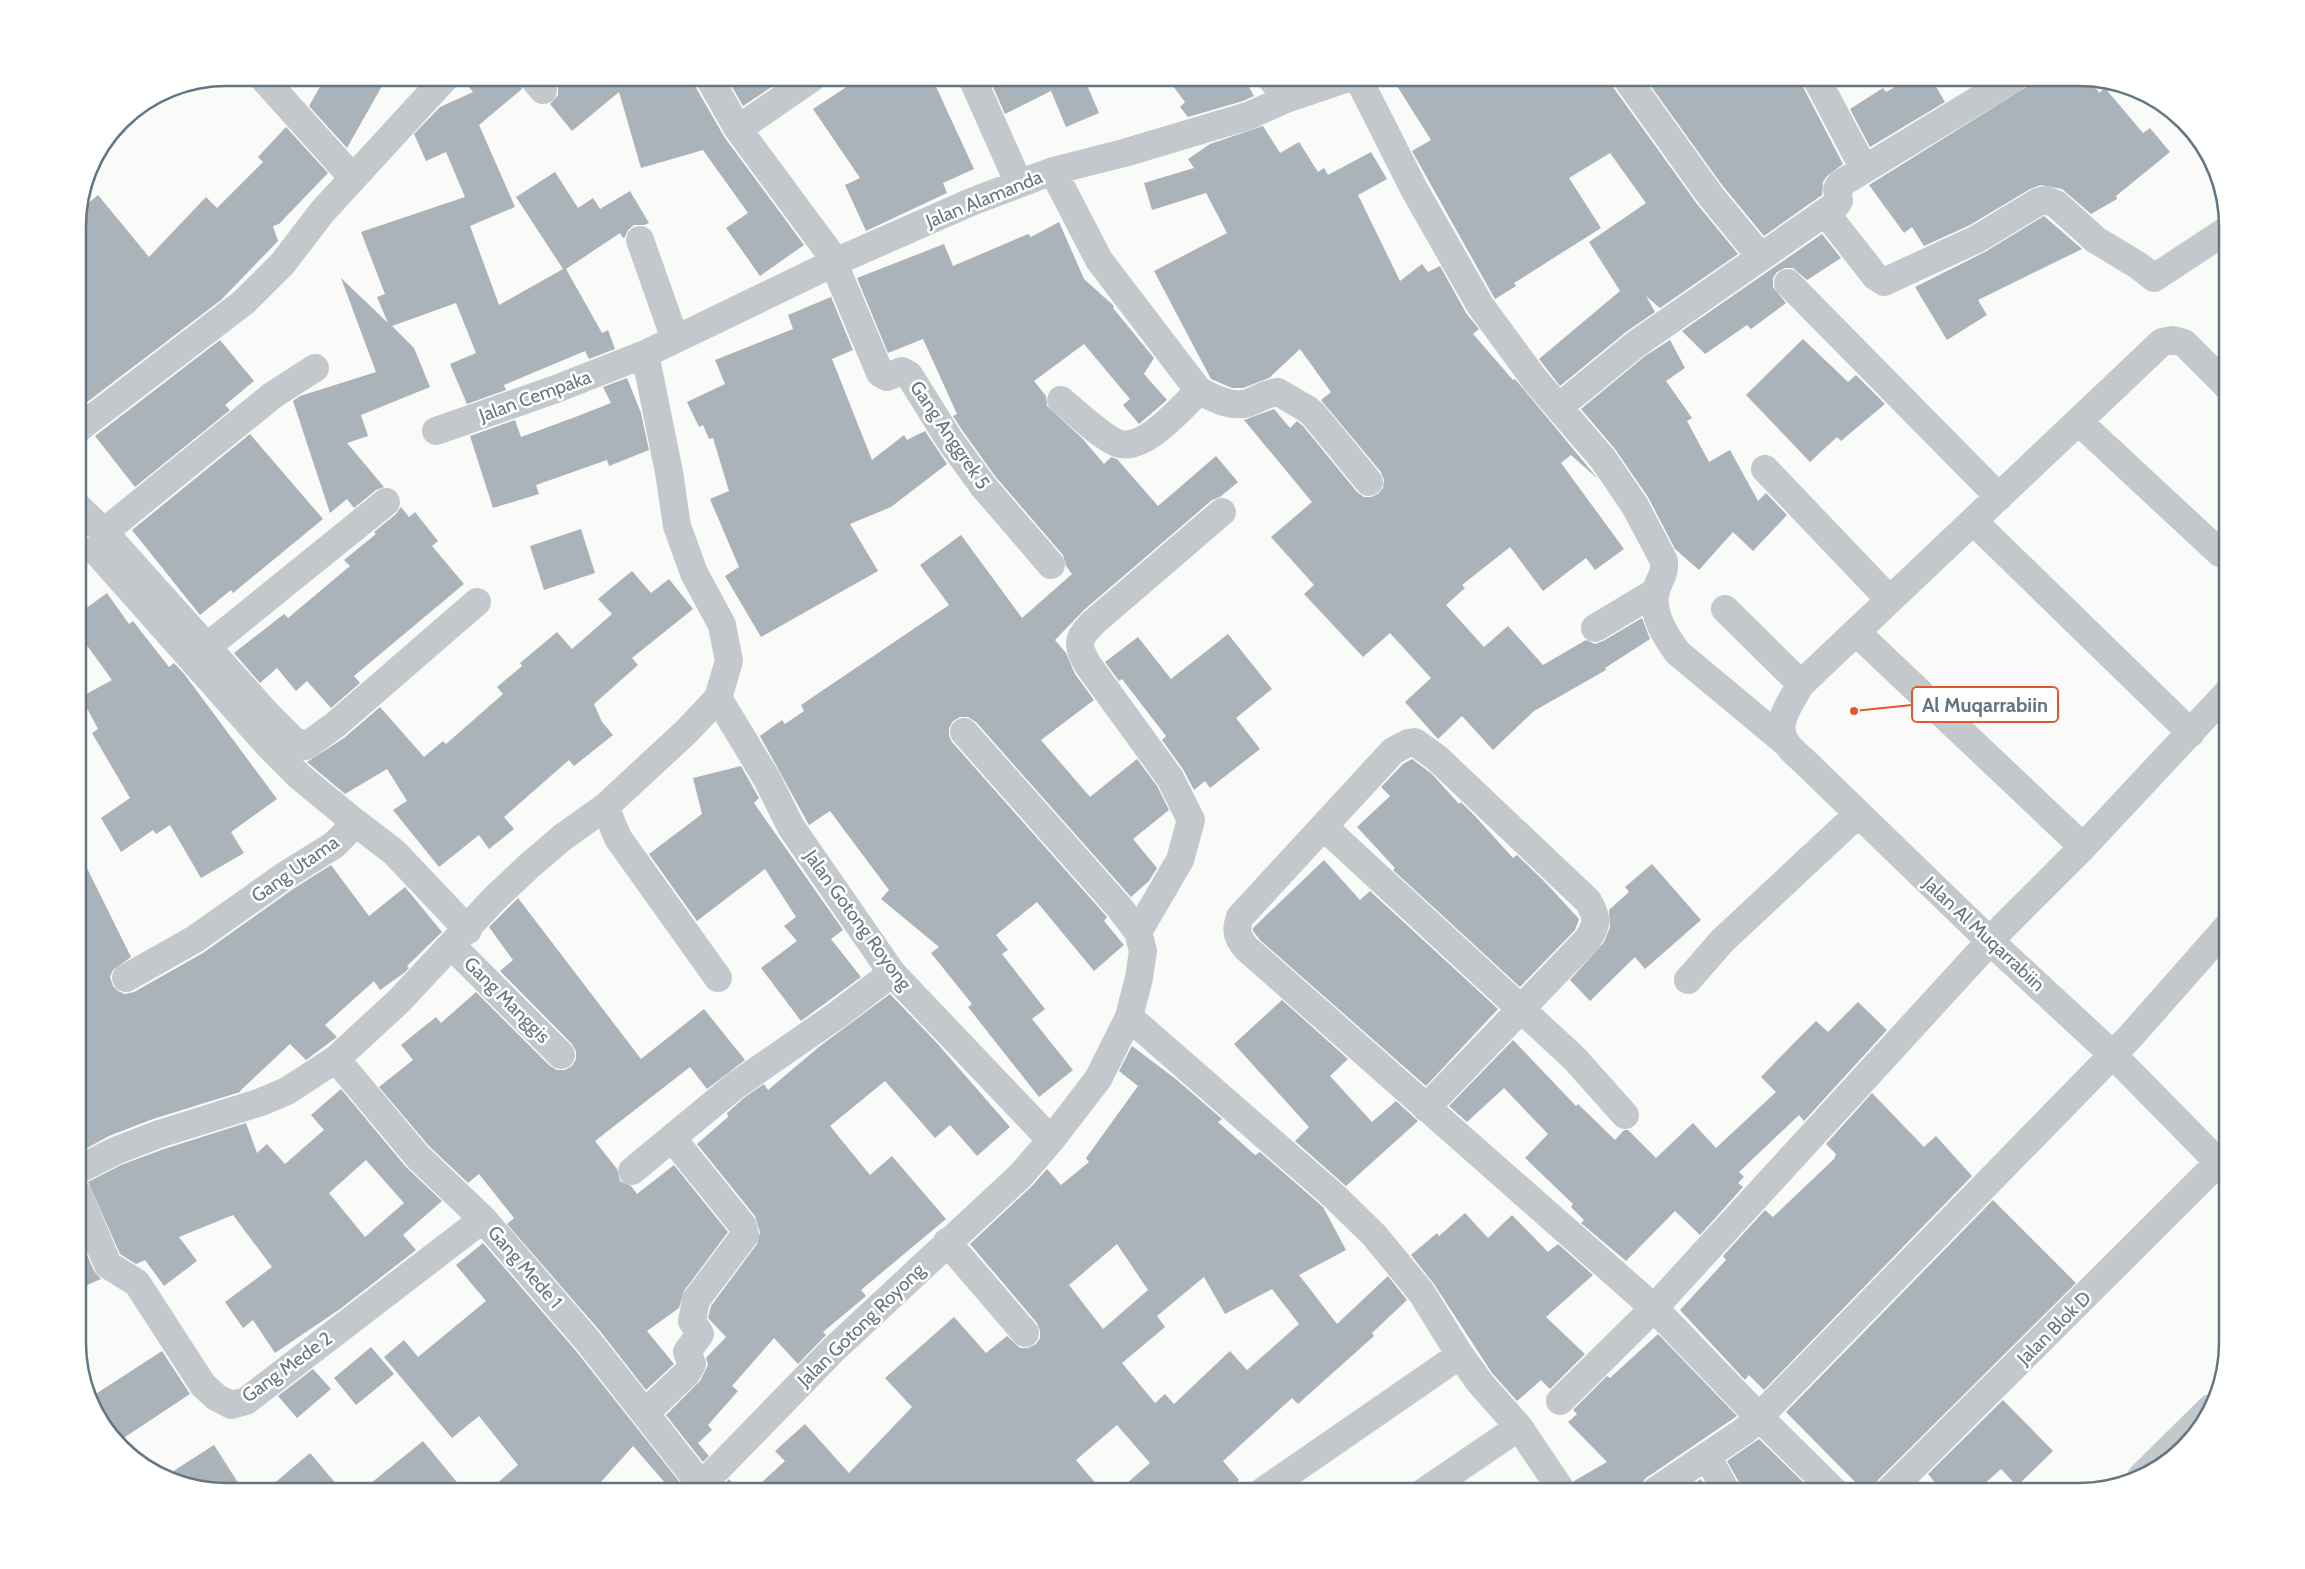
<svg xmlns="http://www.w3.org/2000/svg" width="2305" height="1569" font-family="Cabin,sans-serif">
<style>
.building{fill:#aab3b9;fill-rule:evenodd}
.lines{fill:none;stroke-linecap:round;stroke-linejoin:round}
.minor{stroke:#c3c8cc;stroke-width:28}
.labels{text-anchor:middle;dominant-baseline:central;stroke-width:5;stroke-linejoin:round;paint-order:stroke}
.street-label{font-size:19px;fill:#657683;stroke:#fff}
.rim{fill:none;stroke:#657683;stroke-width:2.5}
.leader{fill:none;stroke:#e4572e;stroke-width:2}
.callout-dot{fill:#e4572e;stroke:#fff;stroke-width:2}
.callout{fill:#fff;stroke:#e4572e;stroke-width:2}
.callout-label{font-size:20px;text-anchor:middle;font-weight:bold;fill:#657683}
</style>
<rect width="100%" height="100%" fill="#fafaf8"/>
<!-- building -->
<path class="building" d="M 325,78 L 368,78 L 382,86 L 347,148 L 309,106 Z
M 461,78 L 518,78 L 522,89 L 479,125 L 515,207 L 470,226 L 499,305 L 563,269 L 516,197 L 555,172 L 578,208 L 593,198 L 600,209 L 630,191 L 649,223 L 644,225 L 634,225 L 628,230 L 625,237 L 623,238 L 620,233 L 566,269 L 602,333 L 608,330 L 615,349 L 589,359 L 585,351 L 504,385 L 506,390 L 467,404 L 450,364 L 476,353 L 456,303 L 392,326 L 414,348 L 430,387 L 361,415 L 368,436 L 347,443 L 384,487 L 376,490 L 354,508 L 347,499 L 330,513 L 293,401 L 300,396 L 376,372 L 341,278 L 388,323 L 377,297 L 385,294 L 361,232 L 465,197 L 446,152 L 426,161 L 414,134 L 440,107 L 473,92 Z
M 553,78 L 693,78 L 695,86 L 725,138 L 804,245 L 760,276 L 726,228 L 748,213 L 703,150 L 641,168 L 619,92 L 572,131 L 550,104 L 558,95 L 558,87 Z
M 727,78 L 785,78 L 743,106 Z
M 860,78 L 932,78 L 974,169 L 943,183 L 947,193 L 866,231 L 845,185 L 860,178 L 813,109 Z
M 989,78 L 1084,78 L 1099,113 L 1066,127 L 1051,91 L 1005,114 Z
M 1167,78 L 1244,78 L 1254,96 L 1243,101 L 1188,117 L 1180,107 L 1185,102 Z
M 1392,78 L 1611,78 L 1613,87 L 1697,204 L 1738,254 L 1660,308 L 1646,296 L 1655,312 L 1626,332 L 1560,386 L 1539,359 L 1620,291 L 1589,242 L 1646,203 L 1610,153 L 1569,178 L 1601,228 L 1514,283 L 1516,286 L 1495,299 L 1412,151 L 1431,140 Z
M 1645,78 L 1772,78 L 1777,86 L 1794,78 L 1800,78 L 1802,85 L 1843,164 L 1827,176 L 1823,182 L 1822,195 L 1764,236 L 1722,185 Z
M 1911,78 L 1931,78 L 1945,102 L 1870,147 L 1850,109 L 1883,88 L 1886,92 Z
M 2049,78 L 2090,79 L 2099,93 L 2105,88 L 2143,133 L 2150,128 L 2170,152 L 2116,196 L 2117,199 L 2091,214 L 2062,189 L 2041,185 L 2030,189 L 1970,225 L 1924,246 L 1912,227 L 1904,233 L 1869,185 L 2026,87 Z
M 1263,126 L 1280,153 L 1299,142 L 1318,172 L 1324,168 L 1328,175 L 1371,152 L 1387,179 L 1358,195 L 1400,281 L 1422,264 L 1428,272 L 1440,266 L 1466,313 L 1479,329 L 1473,334 L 1513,380 L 1515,379 L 1598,479 L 1571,455 L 1561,463 L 1624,549 L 1595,570 L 1586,558 L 1543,591 L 1510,547 L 1462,585 L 1465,588 L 1446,605 L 1484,647 L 1508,626 L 1543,665 L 1586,640 L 1595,644 L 1603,641 L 1642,618 L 1650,639 L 1605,668 L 1606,670 L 1534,711 L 1493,750 L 1462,716 L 1438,739 L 1405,702 L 1431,678 L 1390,633 L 1363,657 L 1304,594 L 1314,585 L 1271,537 L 1312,502 L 1244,420 L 1274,409 L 1290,428 L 1297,421 L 1303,426 L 1357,492 L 1364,497 L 1371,497 L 1378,494 L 1383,488 L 1384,480 L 1381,472 L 1321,400 L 1331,392 L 1300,349 L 1269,378 L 1243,388 L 1232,388 L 1211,379 L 1154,271 L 1227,233 L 1206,193 L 1152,210 L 1144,183 L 1194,168 L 1188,159 L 1210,144 Z
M 286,127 L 328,173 L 279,224 L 273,226 L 278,241 L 221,300 L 78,409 L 79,211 L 98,195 L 149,257 L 206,197 L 217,208 L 263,162 L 258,157 Z
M 2044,216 L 2082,249 L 1978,300 L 1987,315 L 1947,340 L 1915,287 L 1985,252 Z
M 1059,222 L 1084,279 L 1114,306 L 1113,308 L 1154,358 L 1144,374 L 1167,400 L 1139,424 L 1123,405 L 1130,399 L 1084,344 L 1034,381 L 1046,396 L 1047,406 L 1082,438 L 1104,464 L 1111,457 L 1117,459 L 1158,506 L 1216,456 L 1238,482 L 1220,497 L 1212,500 L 1084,610 L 1055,640 L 1066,653 L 1075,674 L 1094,700 L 1041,740 L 1090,797 L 1137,759 L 1157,786 L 1169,810 L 1133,839 L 1157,868 L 1149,881 L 1131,897 L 976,722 L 968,717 L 960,717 L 953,721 L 949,728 L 949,736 L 952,742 L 1107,917 L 1104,921 L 1124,945 L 1094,971 L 1037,902 L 996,935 L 1008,950 L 1002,954 L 1045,1009 L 1032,1019 L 1073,1070 L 1039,1097 L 968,1007 L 972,1004 L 931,953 L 939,947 L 881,899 L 889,890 L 830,811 L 809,825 L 760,736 L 782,720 L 785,724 L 804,711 L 801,705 L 949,605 L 920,565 L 961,535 L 1022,618 L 1072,574 L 1066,566 L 1063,555 L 995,476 L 962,430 L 953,416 L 957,414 L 923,339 L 888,353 L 857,278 L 944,244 L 953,266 L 1028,234 L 1031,237 Z
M 1822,234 L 1841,258 L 1807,280 L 1793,268 L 1785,268 L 1777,272 L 1773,278 L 1773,287 L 1786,303 L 1751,329 L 1747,325 L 1705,354 L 1682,331 Z
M 831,297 L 853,350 L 832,359 L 872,460 L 904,435 L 907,440 L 925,431 L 947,464 L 891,507 L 850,524 L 878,571 L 761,637 L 725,576 L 739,567 L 710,499 L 729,491 L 713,438 L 709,439 L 703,425 L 699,427 L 687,402 L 725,384 L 715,360 L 793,329 L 788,315 Z
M 1803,339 L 1848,382 L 1856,375 L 1885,404 L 1841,441 L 1837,437 L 1810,462 L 1746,395 Z
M 220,340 L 254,381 L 225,405 L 230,410 L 135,487 L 95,436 Z
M 1670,340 L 1685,368 L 1666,381 L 1692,418 L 1687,421 L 1709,462 L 1730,450 L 1758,501 L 1766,493 L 1787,515 L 1753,551 L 1733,532 L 1699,570 L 1675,549 L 1648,497 L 1615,449 L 1581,409 L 1645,356 Z
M 627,378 L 641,413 L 649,450 L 609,466 L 607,460 L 536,485 L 539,494 L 493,508 L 470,436 L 515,420 L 521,437 L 578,416 L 611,403 L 603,387 Z
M 250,434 L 323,519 L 233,593 L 231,590 L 200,615 L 132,530 Z
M 401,507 L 409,517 L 415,512 L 438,541 L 432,546 L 464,584 L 354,676 L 360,683 L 331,708 L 307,681 L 296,691 L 277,668 L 260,683 L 234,653 L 284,614 L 288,618 L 350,566 L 344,560 L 376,534 L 374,532 L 396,514 Z
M 581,529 L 595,573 L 544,590 L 530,546 Z
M 632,571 L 651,593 L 669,579 L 693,609 L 632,658 L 638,665 L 594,704 L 602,722 L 613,735 L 574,766 L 569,760 L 504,817 L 514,829 L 489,849 L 479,835 L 439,867 L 393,810 L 407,801 L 387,769 L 345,794 L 307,762 L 344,738 L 380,707 L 424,757 L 443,741 L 446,744 L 503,694 L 497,687 L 522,666 L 520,663 L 557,632 L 572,649 L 612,614 L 598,599 Z
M 107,593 L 129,624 L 133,621 L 169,667 L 174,663 L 185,675 L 277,799 L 231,832 L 244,853 L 201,878 L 170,825 L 156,834 L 153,830 L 121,852 L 101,818 L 130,798 L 92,733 L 98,729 L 81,697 L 112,680 L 78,633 L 78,614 Z
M 1228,634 L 1272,689 L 1236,718 L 1260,749 L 1210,788 L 1205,781 L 1194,790 L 1183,769 L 1162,740 L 1166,736 L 1122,679 L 1119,681 L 1105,662 L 1138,637 L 1171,679 Z
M 1412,759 L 1432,774 L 1459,804 L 1461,802 L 1474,815 L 1513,858 L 1517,855 L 1545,882 L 1579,919 L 1575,930 L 1520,987 L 1393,870 L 1395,868 L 1357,827 L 1390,796 L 1381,787 L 1403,764 Z
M 741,766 L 759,798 L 754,803 L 843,930 L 831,939 L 861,977 L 801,1021 L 761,968 L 797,941 L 784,926 L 796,917 L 765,869 L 697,921 L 649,854 L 702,814 L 693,778 Z
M 78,850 L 131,957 L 113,970 L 110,977 L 113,986 L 118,991 L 125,994 L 134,992 L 203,953 L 293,889 L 331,865 L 369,916 L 405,887 L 442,932 L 407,966 L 409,968 L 404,973 L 380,990 L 374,981 L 325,1025 L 337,1037 L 306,1060 L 290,1044 L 240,1091 L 240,1092 L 153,1119 L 109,1136 L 78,1153 Z
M 1324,860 L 1360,900 L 1370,891 L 1498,1009 L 1426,1086 L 1260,940 L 1253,931 L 1253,928 Z
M 1652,864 L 1701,920 L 1645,969 L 1635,957 L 1590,1001 L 1570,980 L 1604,942 L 1610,927 L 1609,910 L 1629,892 L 1625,887 Z
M 518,898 L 641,1059 L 704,1009 L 745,1060 L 707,1089 L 690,1067 L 595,1141 L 617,1169 L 620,1181 L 631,1186 L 637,1194 L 674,1165 L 728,1232 L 684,1291 L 679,1308 L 647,1331 L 674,1364 L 646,1390 L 600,1331 L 507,1224 L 514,1218 L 479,1174 L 468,1183 L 466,1181 L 429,1146 L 379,1087 L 413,1060 L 401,1045 L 436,1017 L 441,1023 L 476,992 L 550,1066 L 557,1070 L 565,1070 L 572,1066 L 576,1059 L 576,1051 L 572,1044 L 500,971 L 513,960 L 489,927 Z
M 890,994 L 936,1042 L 1010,1127 L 977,1156 L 950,1125 L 935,1138 L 885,1081 L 830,1126 L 870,1175 L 892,1156 L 946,1219 L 861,1290 L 866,1296 L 823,1332 L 826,1335 L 798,1364 L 774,1338 L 732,1386 L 738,1391 L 708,1425 L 712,1430 L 698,1443 L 709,1456 L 703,1462 L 666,1415 L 700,1381 L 708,1365 L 706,1358 L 726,1337 L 708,1318 L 711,1306 L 757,1244 L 760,1232 L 755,1216 L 697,1144 L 728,1117 L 727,1113 L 745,1097 L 764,1084 L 768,1090 L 820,1046 Z
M 1282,1000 L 1348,1059 L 1330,1076 L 1372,1122 L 1396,1101 L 1418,1121 L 1346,1186 L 1295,1141 L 1309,1127 L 1234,1044 Z
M 1858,1002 L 1887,1030 L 1804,1121 L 1799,1115 L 1739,1172 L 1744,1177 L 1738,1183 L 1743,1187 L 1700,1235 L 1675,1211 L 1626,1261 L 1581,1223 L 1584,1220 L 1571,1207 L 1573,1204 L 1525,1158 L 1548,1134 L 1504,1088 L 1467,1122 L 1449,1106 L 1513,1040 L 1576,1106 L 1578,1104 L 1615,1140 L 1624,1130 L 1628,1130 L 1656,1158 L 1693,1123 L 1716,1148 L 1776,1092 L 1761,1077 L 1790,1047 L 1816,1021 L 1828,1032 Z
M 1132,1046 L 1177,1080 L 1222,1119 L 1218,1122 L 1255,1155 L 1260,1152 L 1323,1207 L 1346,1250 L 1299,1275 L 1337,1324 L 1388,1276 L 1407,1300 L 1372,1333 L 1374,1336 L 1298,1404 L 1292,1398 L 1223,1461 L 1239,1480 L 1227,1492 L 1117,1492 L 1150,1463 L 1117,1425 L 1076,1460 L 1103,1492 L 751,1492 L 785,1461 L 775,1451 L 805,1424 L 849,1473 L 912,1407 L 885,1378 L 954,1317 L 986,1353 L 1007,1336 L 1020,1348 L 1028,1348 L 1036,1344 L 1040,1338 L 1040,1331 L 1037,1323 L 970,1244 L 1032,1186 L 1047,1169 L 1061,1185 L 1089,1162 L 1086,1158 L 1138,1086 L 1119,1071 ZM 1117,1244 L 1148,1290 L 1103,1329 L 1069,1285 ZM 1204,1277 L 1225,1314 L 1272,1289 L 1299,1324 L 1247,1370 L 1230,1351 L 1174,1404 L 1165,1394 L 1155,1403 L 1122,1363 L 1165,1327 L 1157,1316 Z
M 341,1089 L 406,1167 L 442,1201 L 403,1235 L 416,1250 L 340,1309 L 275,1353 L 253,1320 L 243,1328 L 225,1302 L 272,1267 L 233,1215 L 179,1237 L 197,1261 L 164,1286 L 145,1260 L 136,1264 L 120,1254 L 88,1182 L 121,1165 L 164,1149 L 246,1123 L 257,1153 L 267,1144 L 285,1164 L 324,1130 L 311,1115 ZM 366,1160 L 404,1203 L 365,1237 L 329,1193 Z
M 1872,1093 L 1924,1147 L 1936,1136 L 1972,1176 L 1764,1390 L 1749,1375 L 1745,1380 L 1680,1310 L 1726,1260 L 1723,1256 L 1765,1210 L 1773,1217 L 1834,1159 L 1836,1154 L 1826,1144 Z
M 1993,1200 L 2076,1283 L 1878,1480 L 1874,1492 L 1865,1492 L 1786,1412 Z
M 1465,1213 L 1488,1238 L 1512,1215 L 1548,1252 L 1558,1244 L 1593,1275 L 1546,1317 L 1585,1354 L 1550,1389 L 1541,1380 L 1517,1401 L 1492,1373 L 1434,1284 L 1411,1255 L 1437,1233 L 1439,1236 Z
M 78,1234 L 94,1271 L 101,1279 L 78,1289 Z
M 483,1243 L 576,1351 L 682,1485 L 681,1492 L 673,1492 L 633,1446 L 592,1492 L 487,1492 L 518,1465 L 479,1416 L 452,1438 L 384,1357 L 404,1340 L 418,1357 L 486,1301 L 456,1265 Z
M 1658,1334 L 1737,1416 L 1646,1478 L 1641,1484 L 1639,1492 L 1577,1492 L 1574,1481 L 1607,1462 L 1568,1422 L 1577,1414 L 1573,1410 L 1607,1376 L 1610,1378 Z
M 371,1347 L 394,1374 L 356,1405 L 334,1378 Z
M 162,1351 L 190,1394 L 119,1441 L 97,1417 L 91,1397 Z
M 313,1369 L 331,1389 L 297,1418 L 278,1396 Z
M 2003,1400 L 2053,1451 L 2017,1486 L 2001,1469 L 1975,1492 L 1943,1492 L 1928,1474 Z
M 1759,1439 L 1809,1488 L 1811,1492 L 1742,1492 L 1740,1484 L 1727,1461 Z
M 423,1441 L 465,1492 L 360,1492 Z
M 214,1445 L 244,1492 L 226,1492 L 178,1484 L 164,1477 Z
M 310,1453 L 343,1492 L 264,1492 Z
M 729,1479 L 740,1492 L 717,1492 Z
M 1701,1479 L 1708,1492 L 1682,1492 Z"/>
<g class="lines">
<!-- minor -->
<path class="minor" d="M 263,78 L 353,178
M 533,78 L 543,90
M 709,78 L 738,129 L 829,252 L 880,373 L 887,377 L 902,371 L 909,375 L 949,439 L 983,486 L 1051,565
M 972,78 L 1019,184
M 1271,78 L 1286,99
M 1358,78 L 1414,189 L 1480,305 L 1535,380 L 1603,459 L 1635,506 L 1664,561 C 1665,577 1659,578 1656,591 C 1650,612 1666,637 1678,653 L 1785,742
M 1626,78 L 1710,195 L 1760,256
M 1816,78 L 1864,169
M 738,129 L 812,78
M 1053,171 L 1099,260 L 1199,391 C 1180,408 1144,453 1117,443 C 1099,435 1077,413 1061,400
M 1825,212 L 1875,276 L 1884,282 L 1977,239 L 2038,202 L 2045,200 L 2056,204 L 2096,240 L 2139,266 L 2154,278 L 2227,230
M 640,240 L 675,339
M 1788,283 L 1999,497
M 2227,386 L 2184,343 L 2173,340 L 2162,342 L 1801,684 C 1792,700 1774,723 1785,741 C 1790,750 1800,757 1807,764 L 1991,942 L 2112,1054 L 2227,1171
M 1199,391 C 1214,398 1231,408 1248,403 C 1258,399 1267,393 1278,392 L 1307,409 L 1314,415 L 1369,482
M 1559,407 L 1636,344 L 1837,204 L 1839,201 L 1837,189 L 1840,184 L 2014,78
M 2079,422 L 2220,553
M 78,429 L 244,302 L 283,263 L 322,212 L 445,78
M 436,431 L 556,389 L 645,354 L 844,258 L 971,202 L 1053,171 L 1124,153 L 1248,116 L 1286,99 L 1348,78
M 1765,469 L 1890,600
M 78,507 L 104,532 L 268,715 L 293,740 L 306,746 L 335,725 L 477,602
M 1973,521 L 2191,733
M 104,532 L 273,395 L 315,368
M 95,550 L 269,746 L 300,777 L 356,823
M 1725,609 L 1801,684
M 1595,628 L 1655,592
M 1856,632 L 2083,847
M 208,646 L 386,502
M 718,698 L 767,779 L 791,827 L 892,973 L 1051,1140
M 605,807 L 618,838 L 718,978
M 1324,827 L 1574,1058 L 1625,1115
M 1138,932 L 1180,860 L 1191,820 L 1170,778 L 1088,665 C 1076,644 1077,639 1094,622 L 1222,512
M 452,946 L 561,1055
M 126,978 L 195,939 L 284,876 L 334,845 L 356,823 L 394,852 L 468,930
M 1688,980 L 1722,941 L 1858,814
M 1129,1017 L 1334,1196 L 1374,1235 L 1421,1292 L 1460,1355 L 1480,1383 L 1519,1427 L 1562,1491
M 336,1059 L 418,1157 L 483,1219 L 588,1341 L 702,1486
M 1426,1108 L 1587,940 C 1598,924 1598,918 1588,901 L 1437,758 L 1415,742 L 1408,743 L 1393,751 L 1240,917 C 1235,931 1237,937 1246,948 L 1654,1308 L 1759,1417 L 1744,1431 L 1655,1491
M 78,1170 L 115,1151 L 159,1134 L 261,1102 L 287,1091 L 336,1059 L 399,1001 L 494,899 L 530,865 L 563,837 L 605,807 L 687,731 L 718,698 L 729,661 L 722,625 L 694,573 L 677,526 L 669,472 L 645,354
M 632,1171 L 736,1085 L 837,1015 L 892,973
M 78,1194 L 108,1265 L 137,1283 L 203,1385 L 216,1397 L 231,1405 L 246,1401 L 483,1219
M 947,1242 L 1025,1333
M 1560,1401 L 1654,1308 L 2004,926 L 2083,847 L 2227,693
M 645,1413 L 687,1373 L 692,1364 L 687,1352 L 700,1334 L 692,1321 L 696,1300 L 745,1235 L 743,1226 L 672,1138
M 1707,1456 L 1726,1491
M 2141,1477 L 2211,1408
M 696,1491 L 833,1350 L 1021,1175 L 1051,1140 L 1098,1079 L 1129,1017 L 1139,978 L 1143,951 L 1138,932 L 1119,907 L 964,732
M 1263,1491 L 1460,1355
M 1425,1491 L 1519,1427
M 1834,1491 L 1759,1417 L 2130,1037 L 2227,927
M 1889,1491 L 2227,1154"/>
</g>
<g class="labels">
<!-- street labels -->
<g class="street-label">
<text transform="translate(984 199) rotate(-22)">Jalan Alamanda</text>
<text transform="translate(535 396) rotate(-20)">Jalan Cempaka</text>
<text transform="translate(950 435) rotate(56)">Gang Anggrek 5</text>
<text transform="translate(295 869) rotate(-35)">Gang Utama</text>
<text transform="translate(858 920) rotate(54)">Jalan Gotong Royong</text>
<text transform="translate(1984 934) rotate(43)">Jalan Al Muqarrabiin</text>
<text transform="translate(507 1000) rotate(45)">Gang Manggis</text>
<text transform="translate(525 1267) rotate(49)">Gang Mede 1</text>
<text transform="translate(861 1325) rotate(-44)">Jalan Gotong Royong</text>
<text transform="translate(2054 1328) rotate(-45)">Jalan Blok D</text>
<text transform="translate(287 1367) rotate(-36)">Gang Mede 2</text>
</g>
</g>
<!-- crop -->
<path d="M0 0H2305V1569H0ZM226 86H2079A140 140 0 0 1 2219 226V1343A140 140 0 0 1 2079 1483H226A140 140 0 0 1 86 1343V226A140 140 0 0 1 226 86Z" fill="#fff" fill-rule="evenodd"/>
<path class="rim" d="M226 86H2079A140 140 0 0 1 2219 226V1343A140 140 0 0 1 2079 1483H226A140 140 0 0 1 86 1343V226A140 140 0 0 1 226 86Z"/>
<!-- callouts -->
<path class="leader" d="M1854 711L1912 705"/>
<circle class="callout-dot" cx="1854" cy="711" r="5"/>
<rect class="callout" x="1912" y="687" width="146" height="35" rx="5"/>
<g class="callout-label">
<text x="1985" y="712">Al Muqarrabiin</text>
</g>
</svg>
